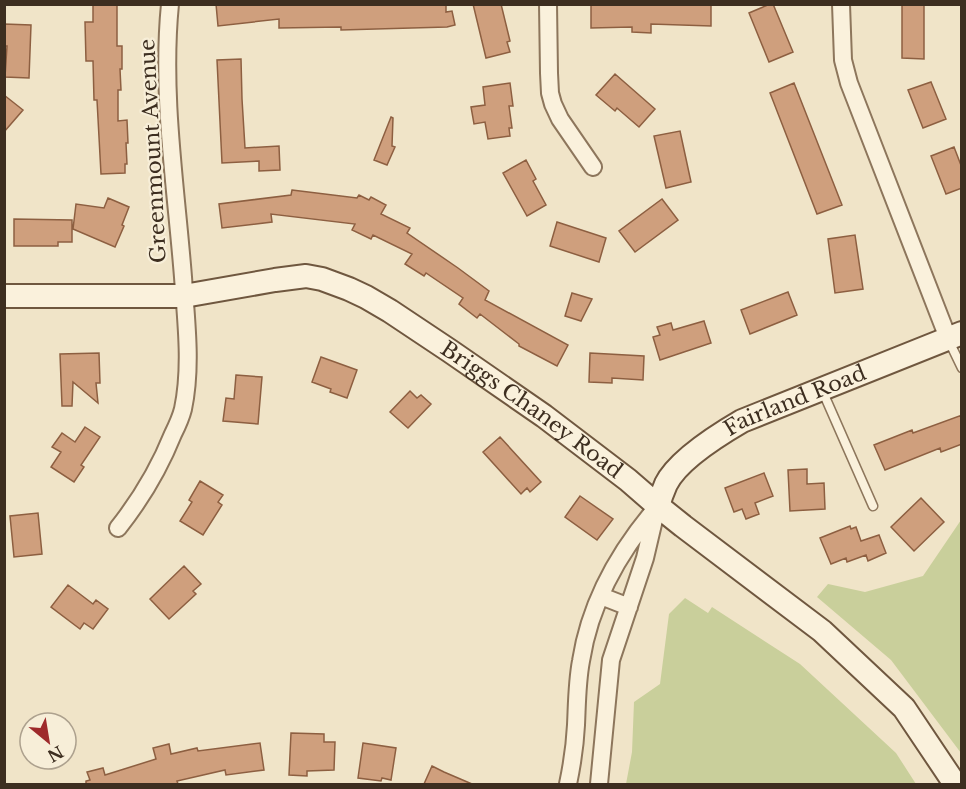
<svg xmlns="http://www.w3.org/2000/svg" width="966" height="789" font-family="'Libre Baskerville',serif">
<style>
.green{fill:#c9cf9b}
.building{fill:#cf9f7d;stroke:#8d5f41;stroke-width:1.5}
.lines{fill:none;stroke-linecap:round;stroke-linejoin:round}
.lane-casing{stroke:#8d765c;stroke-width:11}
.street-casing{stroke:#8d765c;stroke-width:20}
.secondary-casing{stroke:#6f573f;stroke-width:26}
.lane{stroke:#faf1dc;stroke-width:8}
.street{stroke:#faf1dc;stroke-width:16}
.secondary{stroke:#faf1dc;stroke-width:22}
.labels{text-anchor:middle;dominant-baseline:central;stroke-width:4.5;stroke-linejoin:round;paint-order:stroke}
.street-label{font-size:21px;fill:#3d2e20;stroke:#f7eed8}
</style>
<rect width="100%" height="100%" fill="#f0e4c8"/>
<!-- green -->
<path class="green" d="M 961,520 L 961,753 L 891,660 L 817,597 L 828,584 L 865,592 L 923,576 Z
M 685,598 L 708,613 L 712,607 L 800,664 L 896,753 L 916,784 L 626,784 L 632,752 L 634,702 L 660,684 L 669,614 Z"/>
<!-- building -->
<path class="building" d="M 93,4 L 117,4 L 117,46 L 122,46 L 122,69 L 120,69 L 121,90 L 118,90 L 118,121 L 127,120 L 128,143 L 126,143 L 127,164 L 125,164 L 125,173 L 101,174 L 97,100 L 94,100 L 93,61 L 86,61 L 85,22 L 93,22 Z
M 216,4 L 446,4 L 446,12 L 452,11 L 455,25 L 447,27 L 341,30 L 341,27 L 279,28 L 279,19 L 218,26 Z
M 473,4 L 501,4 L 510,41 L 507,42 L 510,52 L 486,58 Z
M 591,4 L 711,4 L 711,26 L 651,24 L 651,33 L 632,32 L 632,27 L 591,28 Z
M 770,4 L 773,4 L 793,52 L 769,62 L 749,13 Z
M 902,4 L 924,4 L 924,59 L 902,58 Z
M 4,24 L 31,25 L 29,78 L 5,77 L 7,46 L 4,46 Z
M 241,59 L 242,99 L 245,148 L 279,146 L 280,170 L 259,171 L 259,161 L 222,163 L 217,60 Z
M 615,74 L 655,109 L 639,127 L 617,108 L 615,111 L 596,95 Z
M 931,82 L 946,119 L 923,128 L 908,90 Z
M 510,83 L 513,106 L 509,106 L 512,128 L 509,128 L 510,136 L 488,139 L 485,122 L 474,124 L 471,107 L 485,105 L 483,87 Z
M 794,83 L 842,205 L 817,214 L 770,93 Z
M 4,95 L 23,110 L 4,132 Z
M 391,117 L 393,118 L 392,146 L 395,147 L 387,165 L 374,160 Z
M 680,131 L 691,182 L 666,188 L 654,136 Z
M 954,147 L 962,168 L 962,188 L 946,194 L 931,156 Z
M 526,160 L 536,179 L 533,181 L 546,205 L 527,216 L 503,173 Z
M 292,190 L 357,198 L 359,195 L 369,200 L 371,197 L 386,205 L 381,214 L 410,228 L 407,233 L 458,268 L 489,291 L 485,300 L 568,345 L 557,366 L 519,346 L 519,344 L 480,314 L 477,318 L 459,304 L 463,298 L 426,273 L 424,276 L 405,264 L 412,254 L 373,235 L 371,239 L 352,230 L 355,224 L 271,214 L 272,222 L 222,228 L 219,204 L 291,195 Z
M 108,198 L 129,207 L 122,225 L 124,226 L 115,247 L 73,229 L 76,204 L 104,208 Z
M 662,199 L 678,220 L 635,252 L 619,231 Z
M 14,219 L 72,220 L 72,242 L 58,242 L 58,246 L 14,246 Z
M 557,222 L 606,238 L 599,262 L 550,246 Z
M 855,235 L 863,289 L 835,293 L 828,239 Z
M 788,292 L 797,315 L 750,334 L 741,310 Z
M 572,293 L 592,299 L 581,321 L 565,316 Z
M 704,321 L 711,343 L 660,360 L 653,337 L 660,335 L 657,327 L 671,323 L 673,330 Z
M 99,353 L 100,383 L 96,383 L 98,403 L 73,382 L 72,406 L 62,406 L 60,354 Z
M 590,353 L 644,356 L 643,380 L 612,378 L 612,383 L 589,382 Z
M 321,357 L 357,370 L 347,398 L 330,392 L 331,389 L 312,382 Z
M 236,375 L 262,377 L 258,424 L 223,421 L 226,398 L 234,399 Z
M 410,391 L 417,398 L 421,395 L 431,404 L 408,428 L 390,412 Z
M 962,415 L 962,444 L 941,452 L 940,448 L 885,470 L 874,445 L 912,430 L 913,433 Z
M 85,427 L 100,437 L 81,465 L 84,467 L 74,482 L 51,467 L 61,452 L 52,447 L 62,433 L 75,442 Z
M 500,437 L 541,482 L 530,492 L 527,488 L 521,494 L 483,452 Z
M 807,469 L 807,484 L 824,483 L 825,509 L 790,511 L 788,470 Z
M 764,473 L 773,496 L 755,503 L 759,514 L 746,519 L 742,509 L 734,512 L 725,488 Z
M 200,481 L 223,495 L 218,502 L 222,505 L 203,535 L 180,521 L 192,502 L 189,500 Z
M 580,496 L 613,519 L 597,540 L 565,517 Z
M 921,498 L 944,522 L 914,551 L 891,527 Z
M 38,513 L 42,554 L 14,557 L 10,516 Z
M 850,526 L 851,529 L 856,527 L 861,541 L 879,535 L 886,553 L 868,561 L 866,555 L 847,562 L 846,558 L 831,564 L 820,538 Z
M 184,566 L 201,584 L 193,591 L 196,594 L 169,619 L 150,599 Z
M 68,585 L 93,604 L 96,600 L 108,609 L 93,629 L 84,623 L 80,629 L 51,607 Z
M 291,733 L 324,734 L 324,742 L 335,742 L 334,770 L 307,771 L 307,776 L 289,775 Z
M 260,743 L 264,770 L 226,775 L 225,770 L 177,781 L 178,784 L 86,784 L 86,781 L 90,780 L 87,772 L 103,768 L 105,775 L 156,759 L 153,748 L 169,744 L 171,754 L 197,748 L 198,751 Z
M 363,743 L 396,748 L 391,780 L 382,778 L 381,781 L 358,778 Z
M 432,766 L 444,772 L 472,784 L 424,784 Z"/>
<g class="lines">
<!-- lane casing -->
<g class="lane-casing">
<path id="lane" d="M 948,339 L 962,368
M 822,390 L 873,506"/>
</g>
<!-- street casing -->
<g class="street-casing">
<path id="street" d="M 548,4 L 549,73 L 550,93 L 553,104 L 560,119 L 593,167
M 841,4 L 843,60 L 849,83 L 948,338
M 118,528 C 141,499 159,469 173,434 C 177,426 181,417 183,409 C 192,366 186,320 183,277 C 176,187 161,95 170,4
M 601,596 L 629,607
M 568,784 C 572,765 575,745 576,725 C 577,704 577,682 581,661 C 590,603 620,550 658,506
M 599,784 L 611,660 L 645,558 L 657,507"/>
</g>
<!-- secondary casing -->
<g class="secondary-casing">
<g id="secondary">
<path id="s1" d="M 4,296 L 184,296 L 275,280 L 306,276 L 322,279 L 349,289 L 366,297 L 390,311 L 450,351 L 544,416 L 628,480 L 658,506 L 683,526 L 822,631 L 904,708 L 955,784"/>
<path id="s2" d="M 658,506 C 660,499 663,491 666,484 C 678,460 718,435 742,421 L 962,333"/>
</g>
</g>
<!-- lane -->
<use href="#lane" class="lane"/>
<!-- street -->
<use href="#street" class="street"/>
<!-- secondary -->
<use href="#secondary" class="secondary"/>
</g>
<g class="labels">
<!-- street labels -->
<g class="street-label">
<text transform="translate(153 151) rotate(-93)">Greenmount Avenue</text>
<text stroke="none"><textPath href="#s2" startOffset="180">Fairland Road</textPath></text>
<text stroke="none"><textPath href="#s1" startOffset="568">Briggs Chaney Road</textPath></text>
</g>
</g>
<!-- border -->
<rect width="966" height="789" fill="none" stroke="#3d2e20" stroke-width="12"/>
<!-- north arrow -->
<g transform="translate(48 741) rotate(150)"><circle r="28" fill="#f7eed8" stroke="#ada18e" stroke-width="1.5"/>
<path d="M0-4.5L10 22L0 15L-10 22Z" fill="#9e2a2b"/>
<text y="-9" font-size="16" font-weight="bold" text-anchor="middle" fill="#3d2e20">N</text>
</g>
</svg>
